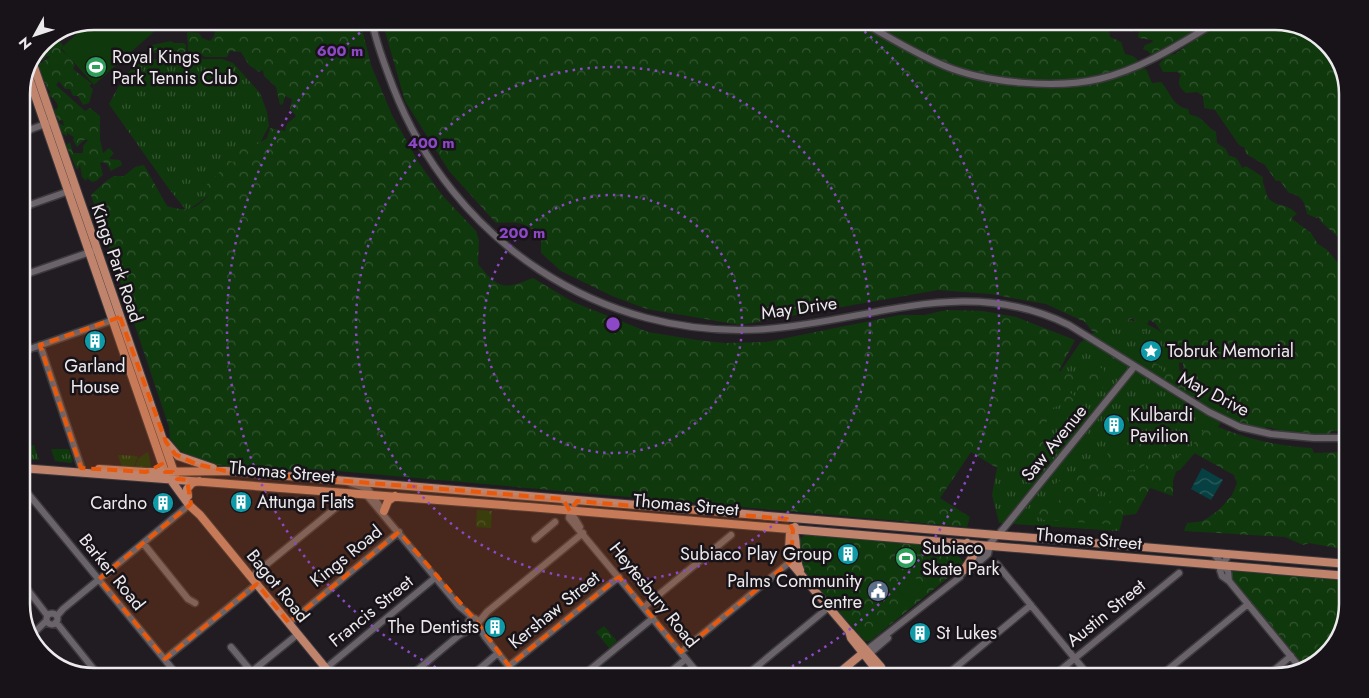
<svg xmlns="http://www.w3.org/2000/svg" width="1369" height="698" font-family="Jost,sans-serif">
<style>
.grass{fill:url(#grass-tufts)}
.forest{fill:url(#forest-crowns)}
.garden{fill:#10380d}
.water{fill:url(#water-waves)}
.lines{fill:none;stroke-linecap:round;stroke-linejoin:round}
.minor-casing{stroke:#3c393d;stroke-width:9}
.major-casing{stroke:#3c393d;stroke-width:10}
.minor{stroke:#6a646a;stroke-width:6}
.major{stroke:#c0836c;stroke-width:8}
.marked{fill:#e8590c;fill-opacity:0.2;stroke:#e8590c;stroke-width:4;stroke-dasharray:10 6;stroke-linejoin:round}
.ring{fill:none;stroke:#8c48c6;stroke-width:2.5;stroke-dasharray:2.5 5}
.labels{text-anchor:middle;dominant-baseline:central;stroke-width:5;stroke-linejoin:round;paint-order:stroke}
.poi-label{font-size:18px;fill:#edeaed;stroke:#171318;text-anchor:start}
.street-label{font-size:18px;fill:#edeaed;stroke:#171318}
.rim{fill:none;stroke:#edeaed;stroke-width:2.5}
.centre{fill:#8c48c6;stroke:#171318;stroke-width:2.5}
.ring-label{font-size:15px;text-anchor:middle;font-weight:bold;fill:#8c48c6;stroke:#171318;stroke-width:5;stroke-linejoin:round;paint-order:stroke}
</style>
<defs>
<pattern id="grass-tufts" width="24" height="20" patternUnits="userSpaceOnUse" patternTransform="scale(1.25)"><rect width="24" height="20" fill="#10380d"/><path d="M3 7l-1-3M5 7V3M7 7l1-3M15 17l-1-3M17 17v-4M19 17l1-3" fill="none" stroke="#335531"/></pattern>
<pattern id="forest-crowns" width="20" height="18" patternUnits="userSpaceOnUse" patternTransform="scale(1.25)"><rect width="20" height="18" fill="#10380d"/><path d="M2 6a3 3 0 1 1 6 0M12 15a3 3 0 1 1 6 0" fill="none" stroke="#335531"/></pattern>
<pattern id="water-waves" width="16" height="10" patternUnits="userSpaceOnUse" patternTransform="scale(1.25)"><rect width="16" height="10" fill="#074042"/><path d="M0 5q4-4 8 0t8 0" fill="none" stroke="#2b5c5e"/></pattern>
</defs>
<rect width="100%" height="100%" fill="#211c21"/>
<!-- grass -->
<path class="grass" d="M 156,59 L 222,59 L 233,63 L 260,93 L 267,112 L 269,126 L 261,141 L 219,188 L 187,211 L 169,189 L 109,104 C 121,83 129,61 156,59 Z
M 1126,320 C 1170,324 1189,355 1175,396 L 1221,423 L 1180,470 L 1145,482 L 1121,508 L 1123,518 L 1119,531 L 999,523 L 992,495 L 998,462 L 1080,343 L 1096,331 Z
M 34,445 L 39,460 L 21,459 L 21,447 Z
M 51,449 L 69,449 L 73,461 L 71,463 L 55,461 Z
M 148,452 L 151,466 L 147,469 L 134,468 L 139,458 Z
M 118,455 L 137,456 L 138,457 L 133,468 L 122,467 Z"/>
<!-- forest -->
<path class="forest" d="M 209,21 L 360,21 L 371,65 L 392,115 L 419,163 L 442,195 L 476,231 L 479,240 L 478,264 C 498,289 504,290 533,278 L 573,302 L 648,332 L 697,340 L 725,343 L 766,342 L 900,315 L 924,315 L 947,310 L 983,311 L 1016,317 L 1075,340 L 1059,371 L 1086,377 L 1096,366 L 1104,369 L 1103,388 L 1086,392 L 1065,389 L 1079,399 L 1052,408 L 1041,436 L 1047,448 L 1054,452 L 1041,464 L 1025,473 L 1021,458 L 1014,457 L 1011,464 L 995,467 L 971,452 L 940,498 L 970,517 L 967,527 L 315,469 L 308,471 L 199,464 L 177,448 L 170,438 L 169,427 L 91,195 L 106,181 L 114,176 L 124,176 L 135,167 L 144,165 L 167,206 C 192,213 195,209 213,191 L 201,190 L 225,167 L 227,160 L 233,162 L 239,157 L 234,149 L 251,148 L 267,138 L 270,128 L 285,131 L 287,124 L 296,116 L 290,109 L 292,99 L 285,96 L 283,104 L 280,105 L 276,87 L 264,76 L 263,70 L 259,72 L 249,65 L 241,52 L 230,51 L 227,57 L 205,57 L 199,53 L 193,56 L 188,51 L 187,32 L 199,33 L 202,38 L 210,41 L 214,36 L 216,25 L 210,24 Z
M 382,21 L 1103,21 L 1111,26 L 1109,28 L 1110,37 L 1121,42 L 1125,54 L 1133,56 L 1140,62 L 1131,74 L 1141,68 L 1146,69 L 1152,83 L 1161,82 C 1171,93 1172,106 1188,109 L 1190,115 C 1204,116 1205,126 1216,132 L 1217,143 L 1226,149 L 1229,156 C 1237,156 1239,161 1242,168 L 1246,166 L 1263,177 C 1262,182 1264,184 1265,189 C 1269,210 1285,200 1297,214 L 1291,218 L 1311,233 L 1318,244 L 1326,249 L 1348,274 L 1348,431 L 1331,431 L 1329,437 L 1298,435 L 1267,427 L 1263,429 L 1252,428 L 1216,412 L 1143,369 L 1148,360 L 1159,365 L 1163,372 L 1176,373 L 1183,370 L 1183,363 L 1176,362 L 1172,365 L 1172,348 L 1155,323 L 1149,320 L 1144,333 L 1133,318 L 1113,326 L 1105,335 L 1092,331 L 1085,322 L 1046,304 L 990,294 L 938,290 L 740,325 L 647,309 L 612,296 L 561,271 L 541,253 L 541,238 C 526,221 518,222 496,223 L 449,171 L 405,101 Z
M 1120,21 L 1214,21 L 1153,58 L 1148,51 L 1143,49 L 1145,45 L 1153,42 L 1152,40 L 1138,38 L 1139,31 L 1136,28 L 1132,32 L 1125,30 Z
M 1221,21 L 1275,21 L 1308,29 L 1336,54 L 1348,89 L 1348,250 L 1337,236 L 1320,221 L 1319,217 L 1316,218 L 1307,214 C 1305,203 1302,195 1289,193 L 1280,181 L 1276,181 L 1265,165 L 1246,154 L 1245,148 L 1239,145 L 1215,110 L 1204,108 L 1203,96 L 1197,92 L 1186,93 C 1179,88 1177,83 1181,75 L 1178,72 L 1163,72 L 1159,64 L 1167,55 L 1175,54 Z
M 46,41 L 59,41 L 63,45 L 61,50 L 70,57 L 75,65 L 73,69 L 91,83 L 89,86 L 93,89 L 89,103 L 83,105 L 78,96 L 73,96 L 70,89 L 65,89 L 59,81 L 56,85 L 85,111 L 90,108 L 100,116 L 100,139 L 103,153 L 109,148 L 114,153 L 109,159 L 120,160 L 122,165 L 111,171 L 107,164 L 103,162 L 100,163 L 103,175 L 96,181 L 92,182 L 87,178 L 86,181 L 82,177 L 80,165 L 77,170 L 66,145 L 70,142 L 73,153 L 83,153 L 83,146 L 88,140 L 84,140 L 77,147 L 73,140 L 74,137 L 67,133 L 67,136 L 62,133 L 58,122 L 64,126 L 63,120 L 58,121 L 54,109 L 57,109 L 58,105 L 53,98 L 49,96 L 50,91 L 45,86 L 47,84 L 43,82 L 38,65 L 50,57 L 47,56 L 43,60 L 37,54 Z
M 171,41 L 174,43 L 184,43 L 186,45 L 186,51 L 182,54 C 172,51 162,55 151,52 L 152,45 Z
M 1209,423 C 1243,438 1275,446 1312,448 L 1314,453 L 1342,452 L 1348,445 L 1348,550 L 1309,543 L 1303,545 L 1285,537 L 1184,531 L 1187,523 L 1203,521 L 1219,510 L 1232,495 L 1237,483 L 1234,475 L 1189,450 Z
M 1131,442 L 1145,444 C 1159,467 1129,478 1110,465 L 1107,452 L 1112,450 L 1119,454 Z
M 1164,443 L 1170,443 L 1164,454 L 1174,461 L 1180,453 L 1182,456 L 1173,480 L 1173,496 L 1150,488 L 1136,514 L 1120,516 L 1109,514 L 1106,506 L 1111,500 L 1120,500 L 1103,479 L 1100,483 L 1094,482 L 1092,487 L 1101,488 L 1095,501 L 1108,518 L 1120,525 L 1044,520 L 1034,514 L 1040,507 L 1046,509 L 1060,500 L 1056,483 L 1075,471 L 1099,461 C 1124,483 1148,482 1153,445 Z
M 477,510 L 492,511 L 491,528 L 476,527 Z
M 806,534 L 950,546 L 965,564 L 870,641 L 865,641 L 804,572 L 800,566 L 798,541 Z
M 1234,570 L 1348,581 L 1348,604 L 1340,637 L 1317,661 L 1306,658 L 1300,662 L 1232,579 L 1230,574 Z
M 604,626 L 617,641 L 609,648 L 596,632 Z"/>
<!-- garden -->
<path class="garden" d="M 94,21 L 166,21 L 94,85 L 61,48 L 88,24 Z
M 910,547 L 916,547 L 919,551 L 905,563 L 897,553 L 887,552 L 887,549 L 899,550 L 902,554 Z
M 911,573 L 924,588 L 908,602 L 895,586 Z
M 1342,625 L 1340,637 L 1324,654 L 1317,646 Z"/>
<!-- water -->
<path class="water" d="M 1202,468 L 1223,480 L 1211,500 L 1191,489 Z"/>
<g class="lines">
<!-- minor casing -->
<g class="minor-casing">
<path id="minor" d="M 372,21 C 376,44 385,65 393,87 C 452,240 600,341 766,329 C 872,321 966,274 1069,325 L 1209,412 L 1240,427 L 1271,434 L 1314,438 L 1348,438
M 861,21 C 888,37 916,54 945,66 C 986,83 1056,89 1099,79 C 1142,69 1180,44 1218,21
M 21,133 L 48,123
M 21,208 L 72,190
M 21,276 L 93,251
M 40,345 L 83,473
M 21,352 L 116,319
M 350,483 L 368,489 L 381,508
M 21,485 L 179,677
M 365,493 L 459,606 L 473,618
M 563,499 L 580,527
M 577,501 L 570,511 L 569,518 L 701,677
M 535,539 L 555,522
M 143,543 L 188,599 L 195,603
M 1213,553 L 1228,571 L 1229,581
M 1229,554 L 1220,570 L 1222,576 L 1229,581 L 1302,670
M 997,564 L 1090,677
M 970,570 L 988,554 L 990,545
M 251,577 L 338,506
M 958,578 L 1004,528 L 1134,367
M 21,581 L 47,615
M 644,607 L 731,535
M46.5 619a5.5 5.5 0 1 1 11 0a5.5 5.5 0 1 1-11 0Z
M 57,616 L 63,609 L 189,505
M468 623a5 5 0 1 1 10 0a5 5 0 1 1-10 0Z
M 56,622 L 100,677
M 289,623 L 399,532
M 478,623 L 487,612 L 583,533
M 478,625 L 485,637 L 517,677
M 31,636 L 46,621
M 231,647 L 256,677
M 681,652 L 791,561
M 864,652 L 960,577
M 867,656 L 888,638
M 165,659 L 257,584
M 509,666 L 619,577
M 326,668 L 436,577
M 245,677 L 298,634
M 409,677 L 458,636 L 472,628
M 470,677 L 498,653
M 581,677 L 653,618
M 664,677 L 686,659
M 744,677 L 829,607
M 944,677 L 1031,605
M 1052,677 L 1179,573
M 1159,677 L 1248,604
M 1266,677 L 1291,656"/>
</g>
<!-- major casing -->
<g class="major-casing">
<path id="major" d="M 33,64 L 175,475
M 28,75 L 165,472 L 189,505 L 200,515 L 333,677
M 166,442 L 178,456 L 213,468
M 21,468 L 529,507 L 1348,576
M 99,469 L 146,472 L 226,471 L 1348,564
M 188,496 L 187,489 L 192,483 L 199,481
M 384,511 L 388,501 L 395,496
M 795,527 L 790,533 L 789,549 L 792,564 L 849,631 L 851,638 L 879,673 L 885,677
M 792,528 C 799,539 793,555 800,570
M 964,570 L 973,556 L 967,543
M 850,632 L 881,667
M 834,677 L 863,653"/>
</g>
<!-- minor -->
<use href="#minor" class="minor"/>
<!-- major -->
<use href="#major" class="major"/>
</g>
<!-- marked area -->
<path class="marked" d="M 120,317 L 166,442 L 175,454 L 196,464 L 226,471 L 563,499 L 570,511 L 577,501 L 787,519 L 793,530 L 791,561 L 681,652 L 619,577 L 509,666 L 476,621 L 399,532 L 289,623 L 257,584 L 165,659 L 99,579 L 191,504 L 187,480 L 177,479 L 173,472 L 165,472 L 162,464 L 146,472 L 81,468 L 40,345 Z"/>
<!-- distance rings -->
<g class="ring">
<circle cx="613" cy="324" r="129"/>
<circle cx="613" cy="324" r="257"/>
<path d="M456 677A386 386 0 0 1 373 22M853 22A386 386 0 0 1 770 677"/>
</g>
<!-- icons -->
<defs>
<g id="stadium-disc" transform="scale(1.125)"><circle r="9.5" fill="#2e9e5b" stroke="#171318"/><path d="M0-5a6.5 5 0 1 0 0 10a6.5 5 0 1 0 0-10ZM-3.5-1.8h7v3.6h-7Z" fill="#fff"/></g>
<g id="building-disc" transform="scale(1.125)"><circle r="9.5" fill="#0f9aa8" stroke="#171318"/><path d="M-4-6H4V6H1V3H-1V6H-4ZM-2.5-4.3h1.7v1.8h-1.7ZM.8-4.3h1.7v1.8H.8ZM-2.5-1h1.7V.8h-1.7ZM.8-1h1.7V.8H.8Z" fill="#fff"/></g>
<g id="sight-disc" transform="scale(1.125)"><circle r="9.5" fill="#0f9aa8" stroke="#171318"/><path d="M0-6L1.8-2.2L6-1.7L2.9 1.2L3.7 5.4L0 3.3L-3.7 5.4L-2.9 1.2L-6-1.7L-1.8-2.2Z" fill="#fff"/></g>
<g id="civic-disc" transform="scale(1.125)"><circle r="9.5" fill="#5c6f8a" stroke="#171318"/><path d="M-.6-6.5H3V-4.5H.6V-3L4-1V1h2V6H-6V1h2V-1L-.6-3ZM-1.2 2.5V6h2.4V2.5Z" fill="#fff"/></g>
</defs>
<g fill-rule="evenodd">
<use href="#stadium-disc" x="96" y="67"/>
<use href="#building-disc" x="95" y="341"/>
<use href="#sight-disc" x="1151" y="351"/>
<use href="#building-disc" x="1114" y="425"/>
<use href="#building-disc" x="241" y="502"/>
<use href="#building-disc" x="163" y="503"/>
<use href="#building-disc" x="848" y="554"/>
<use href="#stadium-disc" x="906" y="558"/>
<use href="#civic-disc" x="878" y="591"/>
<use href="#building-disc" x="495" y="627"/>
<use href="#building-disc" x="920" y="633"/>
</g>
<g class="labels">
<!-- poi labels -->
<g class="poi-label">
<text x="112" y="57">Royal Kings<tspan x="112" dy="21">Park Tennis Club</tspan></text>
<text x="1167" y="351">Tobruk Memorial</text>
<text x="95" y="366" text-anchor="middle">Garland<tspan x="95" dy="21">House</tspan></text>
<text x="1130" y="415">Kulbardi<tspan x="1130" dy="21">Pavilion</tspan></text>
<text x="257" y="502">Attunga Flats</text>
<text x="147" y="503" text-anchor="end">Cardno</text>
<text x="922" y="548">Subiaco<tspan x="922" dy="21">Skate Park</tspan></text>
<text x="832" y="554" text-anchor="end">Subiaco Play Group</text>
<text x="862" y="581" text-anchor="end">Palms Community<tspan x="862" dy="21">Centre</tspan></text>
<text x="479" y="627" text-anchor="end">The Dentists</text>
<text x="936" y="633">St Lukes</text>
</g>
<!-- street labels -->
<g class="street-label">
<text transform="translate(117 263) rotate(71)">Kings Park Road</text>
<text transform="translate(799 308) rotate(-8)">May Drive</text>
<text transform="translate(1214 394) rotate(27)">May Drive</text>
<text transform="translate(1054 443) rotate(-51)">Saw Avenue</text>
<text transform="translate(282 472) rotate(5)">Thomas Street</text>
<text transform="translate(686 505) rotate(5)">Thomas Street</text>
<text transform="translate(1089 539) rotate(5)">Thomas Street</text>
<text transform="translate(346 556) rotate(-39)">Kings Road</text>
<text transform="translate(112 572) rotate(51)">Barker Road</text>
<text transform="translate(278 586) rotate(51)">Bagot Road</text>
<text transform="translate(654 595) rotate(51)">Heytesbury Road</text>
<text transform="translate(554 610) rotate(-39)">Kershaw Street</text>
<text transform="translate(371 611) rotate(-39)">Francis Street</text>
<text transform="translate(1106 613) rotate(-39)">Austin Street</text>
</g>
</g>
<!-- crop -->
<path d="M0 0H1369V698H0ZM94 30H1275A64 64 0 0 1 1339 94V604A64 64 0 0 1 1275 668H94A64 64 0 0 1 30 604V94A64 64 0 0 1 94 30Z" fill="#171318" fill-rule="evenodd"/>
<path class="rim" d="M94 30H1275A64 64 0 0 1 1339 94V604A64 64 0 0 1 1275 668H94A64 64 0 0 1 30 604V94A64 64 0 0 1 94 30Z"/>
<circle cx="613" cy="324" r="8" class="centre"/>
<g class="ring-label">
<text x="340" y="56">600 m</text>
<text x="431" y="148">400 m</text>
<text x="522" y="238">200 m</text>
</g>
<!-- north arrow -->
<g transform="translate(35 35) rotate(230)" stroke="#171318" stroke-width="4" paint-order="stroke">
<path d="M0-4L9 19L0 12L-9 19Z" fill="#edeaed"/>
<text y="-8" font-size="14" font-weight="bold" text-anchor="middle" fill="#edeaed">N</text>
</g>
</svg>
